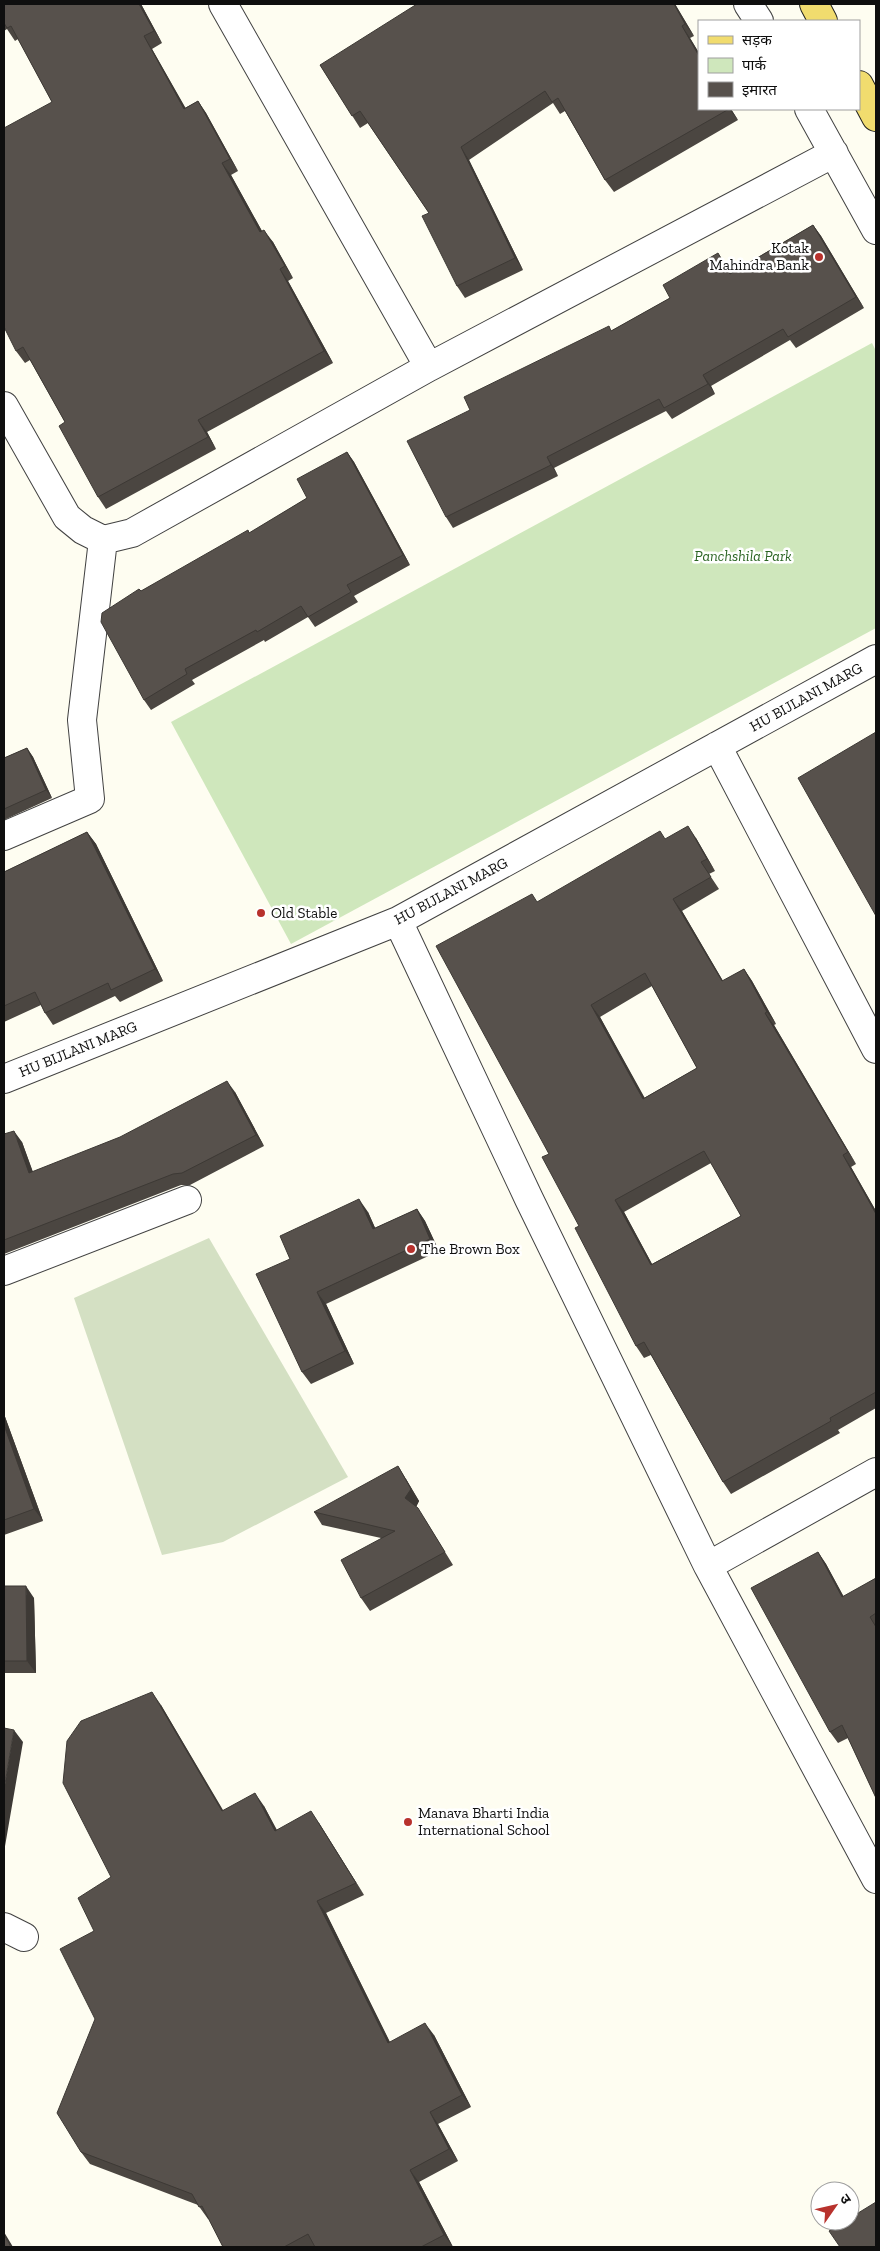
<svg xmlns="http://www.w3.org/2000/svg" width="880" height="2251" font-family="'Zilla Slab','Noto Sans Devanagari',serif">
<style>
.green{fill:#cfe7bc}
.cemetery{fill:#d4e0c3}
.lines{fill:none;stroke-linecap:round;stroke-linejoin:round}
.street-casing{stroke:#424242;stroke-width:30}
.primary-casing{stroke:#202020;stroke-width:30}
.street{stroke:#fff;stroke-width:28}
.primary{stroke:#f1dc6e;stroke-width:28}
.wall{fill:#4b4641;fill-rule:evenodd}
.shaded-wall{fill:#3d3935}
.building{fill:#57514c;stroke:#3d3935;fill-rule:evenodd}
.poi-dot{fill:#b8322d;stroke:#fff;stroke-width:2}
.labels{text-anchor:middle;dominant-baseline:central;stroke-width:5;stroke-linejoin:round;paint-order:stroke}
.poi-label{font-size:15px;fill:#0f0f0f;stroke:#fff;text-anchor:start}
.park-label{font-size:15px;font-style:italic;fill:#2a6422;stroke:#fff}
.street-label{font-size:15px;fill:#0f0f0f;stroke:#fff}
</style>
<rect width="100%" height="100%" fill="#fefdf1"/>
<!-- green -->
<path class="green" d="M 872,343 L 876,351 L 876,628 L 291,944 L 171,722 Z"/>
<!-- cemetery -->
<path class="cemetery" d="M 209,1238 L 348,1477 L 223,1542 L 162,1555 L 74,1298 Z"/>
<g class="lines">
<!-- street casing -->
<g class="street-casing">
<path id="street" d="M 223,4 L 429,367 L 834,153
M 748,4 L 759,21
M 809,109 L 876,230
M 4,406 L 67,517 L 83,530 L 103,540 L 132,533 L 429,367
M 717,746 L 876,1049
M 4,836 L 90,799 L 82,720 L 103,540
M 398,921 L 529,1199 L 708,1566 L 876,1879
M 4,1079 L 398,921 L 876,659
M 4,1271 L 187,1200
M 708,1566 L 876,1472
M 4,1927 L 24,1937"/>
</g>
<!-- primary casing -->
<g class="primary-casing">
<path id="primary" d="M 814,4 L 823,21
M 859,85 L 876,117"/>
</g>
<!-- street -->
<use href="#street" class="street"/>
<!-- primary -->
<use href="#primary" class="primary"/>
</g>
<!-- wall -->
<path class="wall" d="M 4,4 L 141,4 L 162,43 L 152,49 L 185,108 L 198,101 L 206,113 L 238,171 L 231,175 L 262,231 L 273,242 L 293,278 L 288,281 L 333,363 L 207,432 L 216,449 L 106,509 L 98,497 L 65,422 L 30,360 L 25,363 L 16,351 L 52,102 L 18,39 L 15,41 L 7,29 L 4,31 Z
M 675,4 L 694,36 L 690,38 L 699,53 L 699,109 L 731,109 L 738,120 L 614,192 L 605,180 L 565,111 L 560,114 L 553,103 L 469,160 L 523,270 L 465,298 L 457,286 L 429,213 L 368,123 L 360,128 L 320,65 Z
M 813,225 L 821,236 L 864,308 L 796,348 L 790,340 L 711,386 L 715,394 L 672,419 L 666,411 L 554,468 L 558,476 L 453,528 L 446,517 L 470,410 L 670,298 L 725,264 L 731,273 Z
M 347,452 L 354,462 L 410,565 L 354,596 L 358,602 L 315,627 L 308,617 L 265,642 L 264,640 L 192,680 L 195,684 L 151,710 L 144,700 L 141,591 L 250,533 L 307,498 Z
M 27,748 L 33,757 L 52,798 L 4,820 L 4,758 Z
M 87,832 L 96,844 L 163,981 L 120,1002 L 115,996 L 53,1025 L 45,1013 L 41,1005 L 4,1022 L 4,872 Z
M 696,838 L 715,871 L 709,874 L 719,889 L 682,911 L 723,981 L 744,969 L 752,981 L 776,1024 L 774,1025 L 856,1164 L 851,1167 L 876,1211 L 876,1408 L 838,1430 L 840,1433 L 731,1494 L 723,1482 L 651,1355 L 644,1358 L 636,1346 L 579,1226 L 538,902 L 665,839 ZM 652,986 L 697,1068 L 644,1098 L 600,1017 ZM 711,1163 L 741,1216 L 652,1264 L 624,1212 Z
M 235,1092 L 264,1146 L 190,1185 L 181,1185 L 4,1254 L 4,1134 L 22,1142 L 33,1172 Z
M 417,1209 L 425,1221 L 439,1251 L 326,1304 L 354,1364 L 311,1384 L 302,1372 L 290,1259 L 368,1212 L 375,1228 Z
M 4,1414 L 43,1521 L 4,1535 Z
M 406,1479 L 419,1501 L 416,1507 L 426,1521 L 453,1565 L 370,1611 L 361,1598 L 381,1538 L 322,1525 L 314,1512 Z
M 818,1552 L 826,1564 L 844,1597 L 876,1578 L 876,1798 L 848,1738 L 838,1743 L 830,1732 Z
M 4,1586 L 34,1598 L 36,1673 L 4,1673 Z
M 161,1705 L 223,1810 L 264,1806 L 277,1830 L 319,1823 L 364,1895 L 326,1913 L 390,2042 L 434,2035 L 471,2107 L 438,2124 L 458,2161 L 419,2182 L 453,2247 L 223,2247 L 209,2219 L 208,2219 L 198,2205 L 90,2164 L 81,2152 L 95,2019 L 94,1931 L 111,1877 Z"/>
<!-- shaded-wall -->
<path class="shaded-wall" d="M 139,4 L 141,4 L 162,43 L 154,31 Z
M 674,4 L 675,4 L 694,36 L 685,24 Z
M 682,26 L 690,38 L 699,53 L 699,56 Z
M 144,36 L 152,49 L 193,121 L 184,109 Z
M 198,101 L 206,113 L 238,171 L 230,159 Z
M 729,109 L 731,109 L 738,120 Z
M 461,147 L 469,160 L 523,270 L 515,258 Z
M 222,163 L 231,175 L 269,244 L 260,232 Z
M 813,225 L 821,236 L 864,308 L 856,297 Z
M 264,230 L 273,242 L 293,278 L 285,266 Z
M 718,253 L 725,264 L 737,285 L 730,274 Z
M 280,269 L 288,281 L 333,363 L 324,351 Z
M 703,375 L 711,386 L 715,394 L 708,384 Z
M 198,420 L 207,432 L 216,449 L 208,437 Z
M 347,452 L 354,462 L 410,565 L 403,555 Z
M 547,457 L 554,468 L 558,476 L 551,465 Z
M 27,748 L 33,757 L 52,798 L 46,790 Z
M 688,826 L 696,838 L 715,871 L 707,859 Z
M 87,832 L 96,844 L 163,981 L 155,969 Z
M 673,899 L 682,911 L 730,993 L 722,981 Z
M 744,969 L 752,981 L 776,1024 L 767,1012 Z
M 591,1005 L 600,1017 L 652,1111 L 643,1099 Z
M 765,1013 L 774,1025 L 856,1164 L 848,1152 Z
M 227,1081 L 235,1092 L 264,1146 L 256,1135 Z
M 14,1131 L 22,1142 L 37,1184 L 29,1173 Z
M 843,1155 L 851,1167 L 876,1211 L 876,1214 Z
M 359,1199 L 368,1212 L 381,1241 L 373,1229 Z
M 615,1200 L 624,1212 L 659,1277 L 651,1265 Z
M 417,1209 L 425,1221 L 439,1251 L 430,1239 Z
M 317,1292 L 326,1304 L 354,1364 L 345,1351 Z
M 4,1414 L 43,1521 L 34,1509 L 4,1425 Z
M 398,1466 L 406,1479 L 419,1501 L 414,1511 L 405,1498 Z
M 818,1552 L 826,1564 L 850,1609 L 842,1597 Z
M 26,1586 L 34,1598 L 36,1673 L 27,1661 Z
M 152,1692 L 161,1705 L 230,1823 L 222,1811 Z
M 14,1730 L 23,1742 L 4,1852 L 4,1790 Z
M 255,1793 L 264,1806 L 283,1843 L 275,1831 Z
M 311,1811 L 319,1823 L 364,1895 L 356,1883 Z
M 317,1901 L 326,1913 L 396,2055 L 388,2043 Z
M 425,2023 L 434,2035 L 471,2107 L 462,2095 Z
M 430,2112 L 438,2124 L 458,2161 L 449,2149 Z
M 410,2170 L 419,2182 L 453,2247 L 444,2235 Z
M 4,2232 L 13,2247 L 11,2247 L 4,2235 Z"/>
<!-- building -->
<path class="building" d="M 4,4 L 139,4 L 154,31 L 144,36 L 184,109 L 198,101 L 230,159 L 222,163 L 260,232 L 264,230 L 285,266 L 280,269 L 324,351 L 198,420 L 208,437 L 98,497 L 59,426 L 65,422 L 23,347 L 16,351 L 4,327 L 4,128 L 52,102 L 11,26 L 7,28 L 4,23 Z
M 417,4 L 674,4 L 685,24 L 682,26 L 699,56 L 699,109 L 729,109 L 605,180 L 558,98 L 552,102 L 545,91 L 461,147 L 515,258 L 457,286 L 422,216 L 429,213 L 360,111 L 352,116 L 320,65 Z
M 813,225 L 856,297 L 788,337 L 783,329 L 703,375 L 708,384 L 664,408 L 659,399 L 547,457 L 551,465 L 446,517 L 407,441 L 470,410 L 464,397 L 609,326 L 611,331 L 670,298 L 663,285 L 718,253 L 730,274 Z
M 347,452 L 403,555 L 347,585 L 351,592 L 308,617 L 301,606 L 257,632 L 256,630 L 185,669 L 187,674 L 144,700 L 101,622 L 102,613 L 139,589 L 141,591 L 248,530 L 249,533 L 307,498 L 297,479 Z
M 876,732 L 876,916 L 798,778 Z
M 27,748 L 46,790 L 4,809 L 4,758 Z
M 688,826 L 707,859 L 701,862 L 711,877 L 673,899 L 722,981 L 744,969 L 767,1012 L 765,1013 L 848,1152 L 843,1155 L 876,1214 L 876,1392 L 830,1418 L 831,1421 L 723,1482 L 644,1342 L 636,1346 L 575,1228 L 579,1226 L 542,1157 L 549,1154 L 436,946 L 532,894 L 537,902 L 660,831 L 665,839 ZM 645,973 L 697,1068 L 643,1099 L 591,1005 ZM 704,1151 L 741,1216 L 651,1265 L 615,1200 Z
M 87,832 L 155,969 L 111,990 L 108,983 L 45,1013 L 35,992 L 4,1006 L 4,872 Z
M 227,1081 L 256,1135 L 182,1173 L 173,1174 L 4,1240 L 4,1134 L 14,1131 L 29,1173 L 120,1137 Z
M 359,1199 L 373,1229 L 417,1209 L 430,1239 L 317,1292 L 345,1351 L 302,1372 L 256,1274 L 290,1259 L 280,1236 Z
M 4,1425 L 34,1509 L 4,1520 Z
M 398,1466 L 411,1489 L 405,1498 L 418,1508 L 445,1552 L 361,1598 L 341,1560 L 395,1531 L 314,1512 Z
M 818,1552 L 842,1597 L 876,1578 L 876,1613 L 870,1617 L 876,1627 L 876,1798 L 842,1725 L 830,1732 L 751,1588 Z
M 4,1586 L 26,1586 L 27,1661 L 4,1661 Z
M 152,1692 L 222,1811 L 255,1793 L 275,1831 L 311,1811 L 356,1883 L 317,1901 L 388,2043 L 425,2023 L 462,2095 L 430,2112 L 449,2149 L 410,2170 L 444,2235 L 421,2247 L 315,2247 L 308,2234 L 284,2247 L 223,2247 L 202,2206 L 199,2207 L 192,2194 L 81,2152 L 57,2113 L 95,2019 L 60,1949 L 94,1931 L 78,1898 L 111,1877 L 63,1783 L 67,1741 L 81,1721 Z
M 4,1728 L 14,1730 L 4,1790 Z
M 876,2202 L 876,2247 L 840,2247 L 829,2231 L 845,2221 L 850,2221 L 850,2218 Z
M 4,2235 L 11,2247 L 4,2247 Z"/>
<!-- markers -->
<g class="poi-dot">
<circle cx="819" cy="257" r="5"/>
<circle cx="261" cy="913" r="5"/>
<circle cx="411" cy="1249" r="5"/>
<circle cx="408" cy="1822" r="5"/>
</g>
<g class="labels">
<!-- poi labels -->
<g class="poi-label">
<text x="809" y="248" text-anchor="end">Kotak<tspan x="809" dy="17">Mahindra Bank</tspan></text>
<text x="271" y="913">Old Stable</text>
<text x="421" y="1249">The Brown Box</text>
<text x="418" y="1813">Manava Bharti India<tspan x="418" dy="17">International School</tspan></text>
</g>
<!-- park labels -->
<g class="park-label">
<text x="743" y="556">Panchshila Park</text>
</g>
<!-- street labels -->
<g class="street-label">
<text transform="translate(806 697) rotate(-29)">HU BIJLANI MARG</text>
<text transform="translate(451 891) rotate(-28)">HU BIJLANI MARG</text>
<text transform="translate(78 1049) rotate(-22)">HU BIJLANI MARG</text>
</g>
</g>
<!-- border -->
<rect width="880" height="2251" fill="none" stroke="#0f0f0f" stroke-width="10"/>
<!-- legend -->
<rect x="698" y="20" width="162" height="90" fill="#ffffff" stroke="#9f9f9f"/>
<rect x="708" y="36" width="25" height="8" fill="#f1dc6e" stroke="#9f9f9f"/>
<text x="742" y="45" font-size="15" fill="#0f0f0f">सड़क</text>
<rect x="708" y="58" width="25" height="15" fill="#cfe7bc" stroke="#9f9f9f"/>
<text x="742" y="70" font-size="15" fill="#0f0f0f">पार्क</text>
<rect x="708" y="82" width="25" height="15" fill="#57514c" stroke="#9f9f9f"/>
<text x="742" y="95" font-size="15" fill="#0f0f0f">इमारत</text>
<!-- north arrow -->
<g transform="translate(835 2206) rotate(56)"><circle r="24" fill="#ffffff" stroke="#9f9f9f"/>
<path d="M0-4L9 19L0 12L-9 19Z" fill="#b8322d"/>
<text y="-8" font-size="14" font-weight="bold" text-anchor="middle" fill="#0f0f0f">उ</text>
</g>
</svg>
